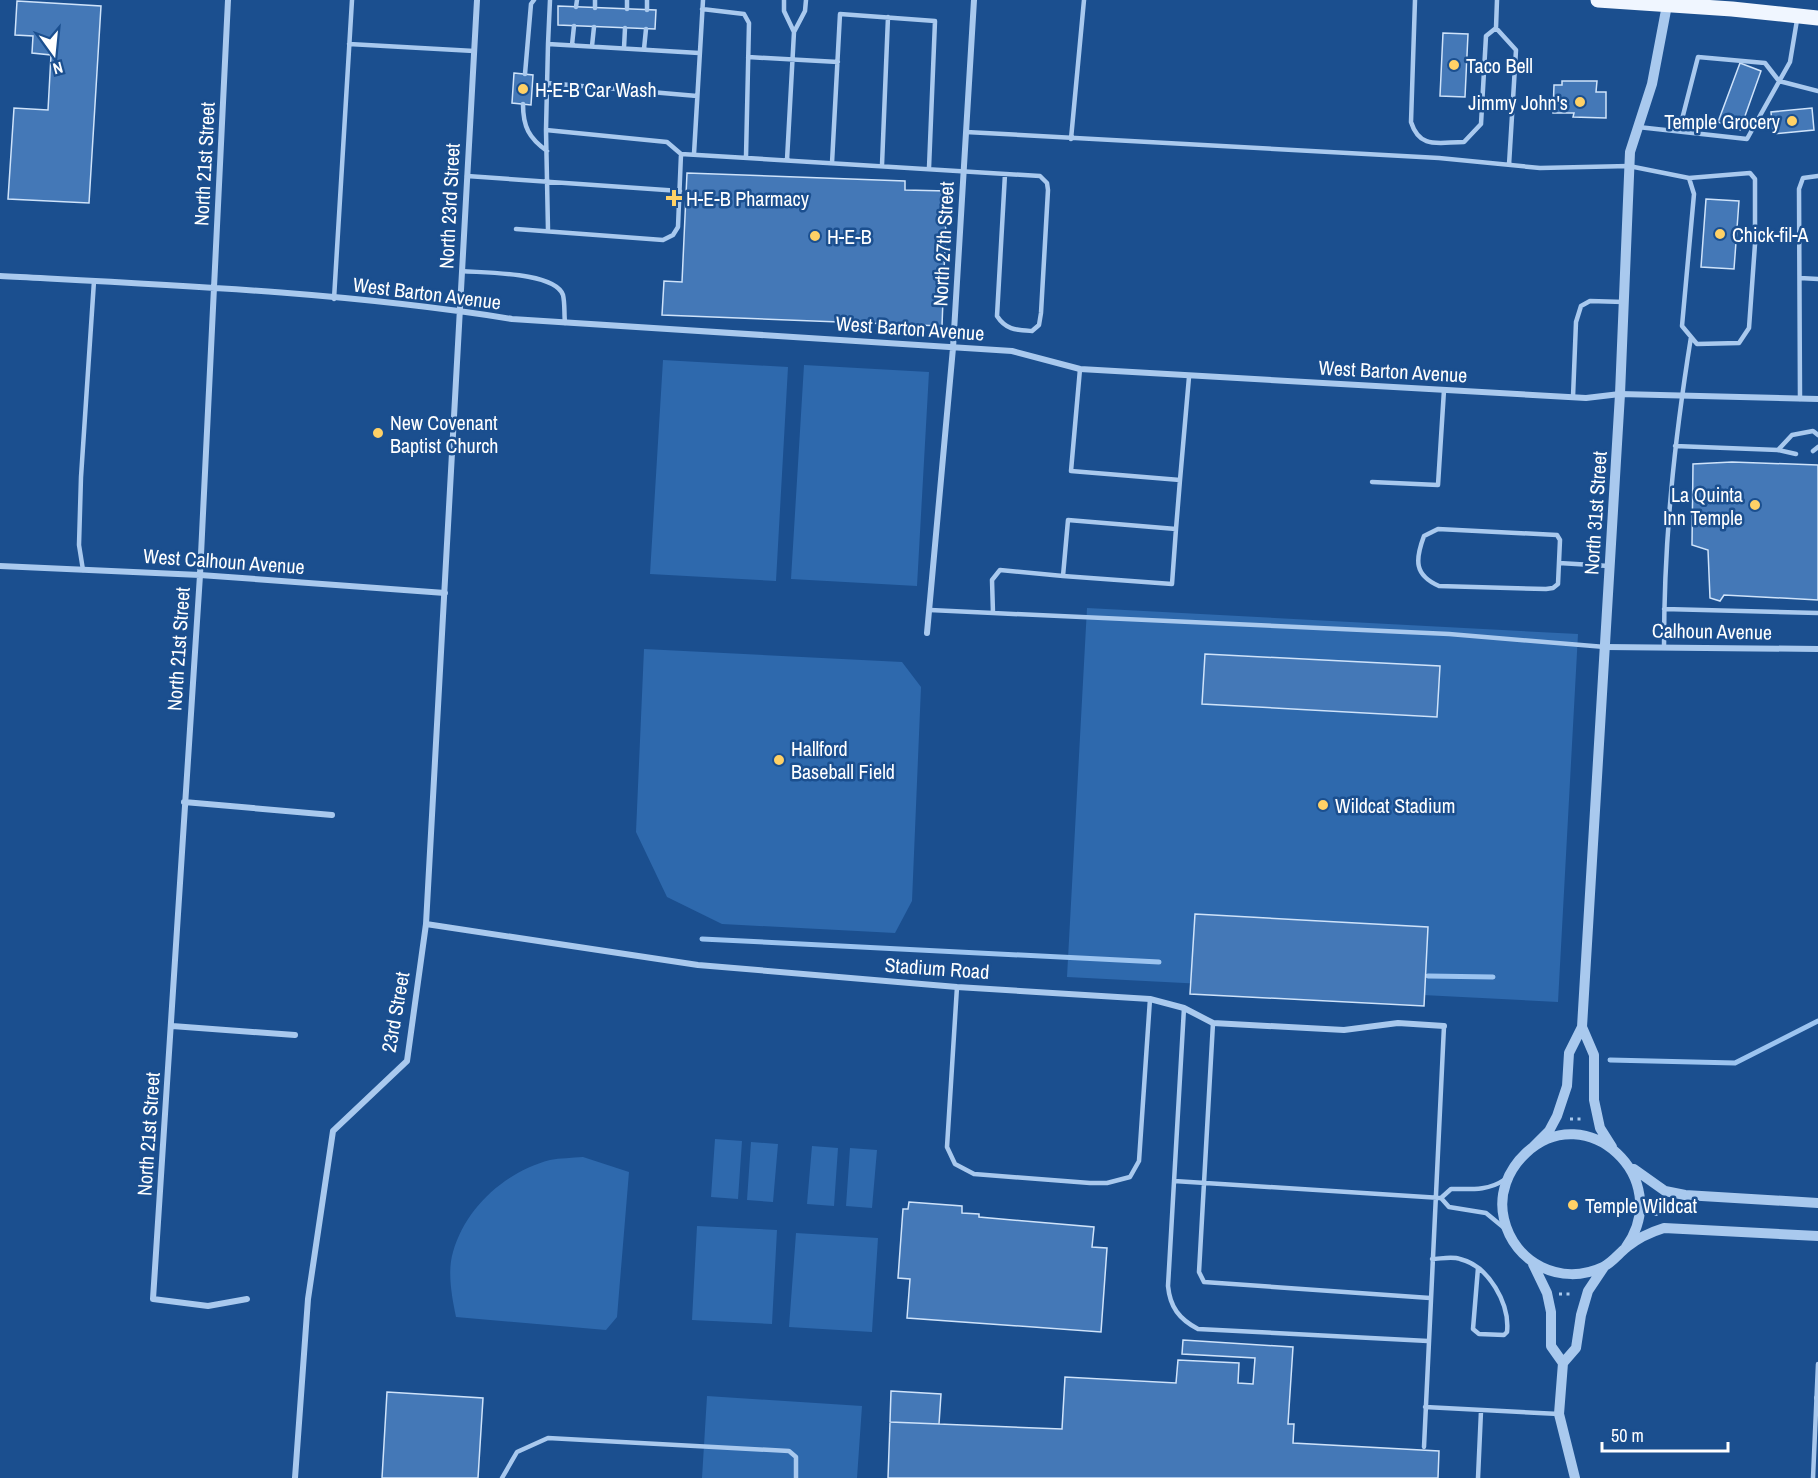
<svg xmlns="http://www.w3.org/2000/svg" width="1818" height="1478" font-family="'Archivo Narrow',sans-serif">
<style>
.green{fill:#2e69ad}
.lines{fill:none;stroke-linecap:round;stroke-linejoin:round}
.stream{stroke:#9cc4f0;stroke-width:5}
.building{fill:#4478b7;stroke:#cfe3fa;stroke-width:1.5}
.path{stroke:#a9c9ee;stroke-width:3;stroke-dasharray:3 4.5;stroke-linecap:butt}
.service{stroke:#a9c9ee;stroke-width:4.5}
.minor{stroke:#a9c9ee;stroke-width:6}
.tertiary{stroke:#a9c9ee;stroke-width:10}
.primary{stroke:#f0f6ff;stroke-width:15}
.poi-dot{fill:#ffd166;stroke:#1b4f8f;stroke-width:2}
.labels{text-anchor:middle;dominant-baseline:central;stroke-width:5;stroke-linejoin:round;paint-order:stroke}
.poi-label{font-size:20px;fill:#fff;stroke:#1b4f8f;text-anchor:start}
.street-label{font-size:20px;fill:#fff;stroke:#1b4f8f}
</style>
<rect width="100%" height="100%" fill="#1b4f8f"/>
<!-- green -->
<path class="green" d="M 663,360 L 788,367 L 776,581 L 650,574 Z
M 804,365 L 929,372 L 917,586 L 791,579 Z
M 1087,608 L 1578,634 L 1558,1002 L 1067,977 Z
M 644,649 L 902,662 L 921,687 L 912,901 L 895,933 L 722,924 L 667,897 L 636,832 Z
M 715,1139 L 742,1141 L 738,1199 L 711,1197 Z
M 751,1142 L 778,1144 L 773,1202 L 747,1200 Z
M 812,1146 L 838,1148 L 834,1206 L 807,1204 Z
M 850,1148 L 877,1150 L 872,1208 L 846,1206 Z
M 583,1157 L 629,1172 L 617,1317 L 606,1330 L 456,1317 C 452,1297 447,1272 453,1252 C 466,1207 505,1172 550,1160 C 560,1158 572,1158 583,1157 Z
M 697,1226 L 777,1230 L 772,1324 L 692,1320 Z
M 796,1233 L 878,1238 L 872,1332 L 789,1327 Z
M 707,1396 L 862,1406 L 857,1478 L 702,1478 Z"/>
<g class="lines">
<!-- stream -->
<path class="stream" d="M 702,939 L 1159,962
M 1428,976 L 1493,977
M 1610,1060 L 1735,1063 L 1818,1021"/>
</g>
<!-- building -->
<path class="building" d="M 17,1 L 101,6 L 89,203 L 8,199 L 14,108 L 48,110 L 51,55 L 32,53 L 33,36 L 15,35 Z
M 558,6 L 656,10 L 655,29 L 558,25 Z
M 1443,33 L 1468,34 L 1465,97 L 1440,96 Z
M 1740,63 L 1761,71 L 1740,130 L 1718,122 Z
M 514,73 L 533,75 L 531,105 L 512,103 Z
M 1562,81 L 1597,81 L 1596,92 L 1606,92 L 1606,118 L 1573,117 L 1574,113 L 1553,113 L 1554,85 L 1562,85 Z
M 1812,108 L 1814,130 L 1773,134 L 1771,112 Z
M 687,173 L 905,181 L 905,190 L 947,191 L 942,326 L 662,315 L 664,281 L 682,282 Z
M 1706,199 L 1739,201 L 1734,269 L 1701,267 Z
M 1732,462 L 1818,465 L 1818,600 L 1724,595 L 1720,601 L 1710,598 L 1708,550 L 1692,545 L 1693,464 Z
M 1205,654 L 1440,666 L 1437,717 L 1202,704 Z
M 1195,914 L 1428,927 L 1424,1006 L 1190,994 Z
M 909,1202 L 962,1206 L 962,1213 L 979,1214 L 979,1217 L 1094,1227 L 1092,1247 L 1107,1248 L 1101,1332 L 907,1318 L 910,1279 L 898,1278 L 903,1209 L 908,1209 Z
M 1183,1340 L 1293,1347 L 1288,1424 L 1294,1424 L 1293,1443 L 1439,1451 L 1438,1478 L 888,1478 L 890,1422 L 1062,1429 L 1065,1377 L 1176,1383 L 1178,1360 L 1239,1363 L 1238,1383 L 1253,1384 L 1255,1358 L 1182,1354 Z
M 891,1391 L 941,1394 L 939,1424 L 890,1422 Z
M 387,1392 L 483,1398 L 478,1478 L 382,1478 Z"/>
<g class="lines">
<!-- path -->
<path class="path" d="M 1570,1119 L 1584,1119
M 1656,1216 L 1657,1202
M 1559,1294 L 1573,1294"/>
<!-- service -->
<path class="service" d="M 784,0 L 784,11 L 794,32 L 805,11 L 806,0
M 1415,0 L 1411,122 C 1420,150 1439,142 1464,142 L 1481,124 L 1486,36 L 1496,28 L 1497,0
M 576,7 L 577,0
M 595,8 L 595,0
M 627,9 L 627,0
M 702,9 L 744,14 L 749,23 L 746,157
M 647,10 L 647,0
M 1496,28 L 1516,50 L 1509,165
M 349,44 L 474,51
M 548,44 L 550,0
M 572,45 L 574,26
M 592,46 L 594,27
M 624,48 L 625,28
M 644,49 L 646,29
M 748,57 L 838,62
M 525,74 L 531,4 L 534,0
M 547,83 L 697,96
M 523,104 C 523,127 529,138 547,151
M 1638,127 L 1747,139 L 1790,62 L 1797,20
M 546,130 L 548,44 L 699,53
M 1679,131 L 1698,57 L 1765,63 L 1779,81 L 1818,91
M 966,132 L 1439,158 L 1540,168 L 1629,166 L 1689,178 L 1750,173 L 1755,179 L 1755,244 L 1749,328 L 1739,343 L 1697,344 L 1682,326 L 1694,194 L 1689,178
M 1071,139 L 1084,0
M 694,154 L 703,0
M 787,160 L 794,32
M 832,163 L 840,14 L 935,21 L 929,168
M 882,165 L 888,17
M 467,176 L 680,191
M 516,229 L 663,240 L 673,235 L 678,227 L 681,154 L 1040,176 L 1047,183 L 1048,190 L 1041,313 L 1039,325 L 1032,331 C 1016,330 1006,330 997,316 L 1005,174
M 548,230 L 546,130 L 667,142 L 681,154
M 462,271 C 484,273 555,272 563,295 C 565,303 564,314 565,323
M 1800,278 L 1818,279
M 334,299 L 352,0
M 1080,369 L 1071,471 L 1180,480 L 1189,377
M 1573,397 L 1576,322 L 1581,306 L 1590,301 L 1624,302
M 1800,399 L 1799,189 L 1803,178 L 1818,176
M 1675,446 L 1778,450 L 1796,454
M 1778,450 L 1792,435 L 1813,431 L 1818,435
M 1813,451 L 1818,447
M 1372,482 L 1438,485 L 1444,390
M 1176,529 L 1172,584 L 1063,576 L 1068,520 L 1176,529 L 1180,480
M 1438,529 L 1557,535 L 1560,540 L 1558,584 L 1553,588 L 1546,589 L 1439,586 C 1414,575 1415,560 1424,536 Z
M 1559,563 L 1609,566
M 83,570 L 79,545 L 81,477 L 94,281
M 1664,609 L 1818,613
M 930,610 L 993,613 L 992,580 L 1000,570 L 1063,576
M 993,613 L 1449,634 L 1605,647
M 1664,647 C 1664,540 1674,443 1691,337
M 957,987 L 947,1147 L 955,1164 L 974,1174 L 1090,1183 L 1107,1183 L 1130,1177 L 1139,1161 L 1150,999
M 1184,1008 L 1168,1286 C 1170,1307 1179,1319 1198,1329 L 1428,1341
M 1213,1023 L 1199,1272 L 1204,1282 L 1430,1298
M 1174,1181 L 1441,1198 L 1451,1189 C 1470,1189 1488,1191 1504,1180
M 1441,1198 L 1449,1207 L 1486,1213 L 1503,1227
M 1432,1259 C 1440,1259 1452,1256 1460,1259 C 1489,1266 1510,1304 1507,1332 L 1504,1335 L 1479,1334 L 1473,1329 L 1478,1268
M 1425,1407 L 1559,1414
M 1424,1447 L 1444,1026
M 502,1478 L 517,1452 L 548,1438 L 789,1451 L 796,1457 L 796,1478
M 1478,1478 L 1481,1411
M 1813,1478 L 1818,1364"/>
<!-- minor -->
<path class="minor" d="M 228,0 L 200,575 L 153,1299 L 208,1306 L 247,1299
M 0,276 C 171,285 344,292 512,319 L 1012,351 L 1080,369 L 1586,398 L 1620,394 L 1818,399
M 0,566 L 200,575 L 445,593
M 927,633 L 953,348 L 974,0
M 1605,647 L 1818,649
M 184,802 L 332,815
M 426,924 L 698,965 L 957,987 L 1150,999 L 1184,1008 L 1213,1023 L 1344,1030 L 1398,1023 L 1444,1026
M 172,1026 L 295,1035
M 1817,1398 L 1818,1398
M 295,1478 L 308,1299 L 333,1131 L 407,1061 L 426,924 L 477,0"/>
<!-- tertiary -->
<path class="tertiary" d="M 1582,1027 L 1594,1055 L 1594,1100 L 1600,1128 L 1612,1147
M 1533,1147 L 1549,1131 L 1557,1116 L 1567,1086 L 1569,1053 L 1582,1027 L 1620,394 L 1630,152 L 1652,84 L 1667,5
M 1634,1169 L 1665,1191 L 1685,1195 L 1818,1203
M 1626,1247 C 1675,1178 1586,1097 1526,1153 C 1508,1170 1498,1194 1504,1219 C 1514,1263 1561,1287 1603,1267 C 1613,1262 1619,1253 1627,1247 C 1638,1238 1651,1232 1664,1228 L 1818,1236
M 1533,1264 L 1547,1293 L 1551,1312 L 1551,1346 L 1563,1363 L 1559,1414 L 1575,1478
M 1563,1363 L 1576,1348 L 1581,1315 L 1588,1291 L 1604,1267"/>
<!-- primary -->
<path class="primary" d="M 1598,0 L 1732,9 L 1818,18"/>
</g>
<!-- markers -->
<g class="poi-dot">
<circle cx="1454" cy="65" r="6"/>
<circle cx="523" cy="89" r="6"/>
<circle cx="1580" cy="102" r="6"/>
<circle cx="1792" cy="121" r="6"/>
<path d="M671 189h6v6h6v6h-6v6h-6v-6h-6v-6h6z"/>
<circle cx="1720" cy="234" r="6"/>
<circle cx="815" cy="236" r="6"/>
<circle cx="378" cy="433" r="6"/>
<circle cx="1755" cy="505" r="6"/>
<circle cx="779" cy="760" r="6"/>
<circle cx="1323" cy="805" r="6"/>
<circle cx="1573" cy="1205" r="6"/>
</g>
<g class="labels">
<!-- poi labels -->
<g class="poi-label">
<text x="1466" y="65">Taco Bell</text>
<text x="535" y="89">H-E-B Car Wash</text>
<text x="1568" y="102" text-anchor="end">Jimmy John's</text>
<text x="1780" y="121" text-anchor="end">Temple Grocery</text>
<text x="686" y="198">H-E-B Pharmacy</text>
<text x="1732" y="234">Chick-fil-A</text>
<text x="827" y="236">H-E-B</text>
<text x="390" y="422">New Covenant<tspan x="390" dy="23">Baptist Church</tspan></text>
<text x="1743" y="494" text-anchor="end">La Quinta<tspan x="1743" dy="23">Inn Temple</tspan></text>
<text x="791" y="748">Hallford<tspan x="791" dy="23">Baseball Field</tspan></text>
<text x="1335" y="805">Wildcat Stadium</text>
<text x="1585" y="1205">Temple Wildcat</text>
</g>
<!-- street labels -->
<g class="street-label">
<text transform="translate(204 164) rotate(-87)">North 21st Street</text>
<text transform="translate(449 206) rotate(-87)">North 23rd Street</text>
<text transform="translate(943 244) rotate(-87)">North 27th Street</text>
<text transform="translate(427 293) rotate(7)">West Barton Avenue</text>
<text transform="translate(910 328) rotate(4)">West Barton Avenue</text>
<text transform="translate(1393 371) rotate(3)">West Barton Avenue</text>
<text transform="translate(1595 513) rotate(-86)">North 31st Street</text>
<text transform="translate(224 561) rotate(4)">West Calhoun Avenue</text>
<text transform="translate(1712 631) rotate(1)">Calhoun Avenue</text>
<text transform="translate(178 649) rotate(-86)">North 21st Street</text>
<text transform="translate(937 968) rotate(4)">Stadium Road</text>
<text transform="translate(395 1012) rotate(-80)">23rd Street</text>
<text transform="translate(148 1134) rotate(-86)">North 21st Street</text>
</g>
</g>
<!-- north arrow -->
<g transform="translate(54 54) rotate(165)" stroke="#1b4f8f" stroke-width="4.5" paint-order="stroke">
<path d="M0-4.5L10 22L0 15L-10 22Z" fill="#ffffff"/>
<text y="-9" font-size="16" font-weight="bold" text-anchor="middle" fill="#ffffff">N</text>
</g>
<!-- scale -->
<path d="M1602 1442v9h126v-9" fill="none" stroke="#ffffff" stroke-width="3"/>
<text x="1611" y="1442" font-size="18" fill="#ffffff" stroke="#1b4f8f" stroke-width="4.5" paint-order="stroke">50 m</text>
</svg>
